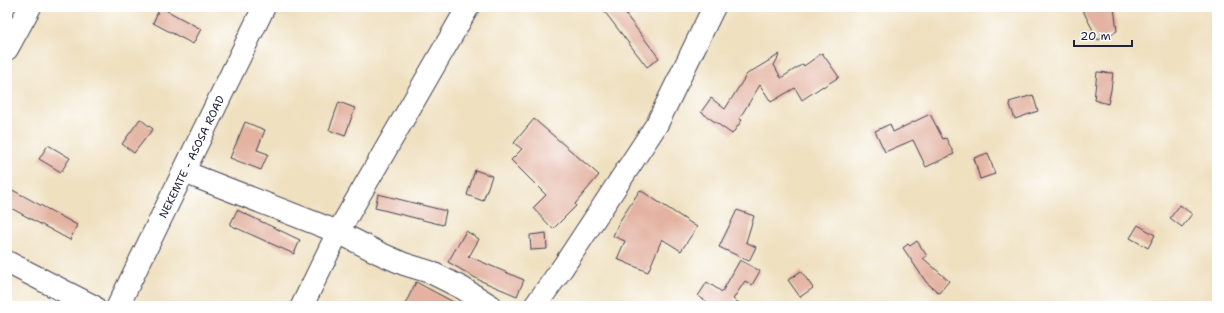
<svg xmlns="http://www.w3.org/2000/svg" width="1224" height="313" font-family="'Shantell Sans',sans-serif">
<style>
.building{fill:#e3b2a1}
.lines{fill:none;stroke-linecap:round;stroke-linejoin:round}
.minor-casing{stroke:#413e4f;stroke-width:24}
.highway-casing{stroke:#413e4f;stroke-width:24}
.minor{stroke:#fff;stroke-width:22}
.highway{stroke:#fff;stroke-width:22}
.labels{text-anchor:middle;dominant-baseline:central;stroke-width:3;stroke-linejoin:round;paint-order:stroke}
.street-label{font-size:11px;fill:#22223b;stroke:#fff}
</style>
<rect width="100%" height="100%" fill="#fff"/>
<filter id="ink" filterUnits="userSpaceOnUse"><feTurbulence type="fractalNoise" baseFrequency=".025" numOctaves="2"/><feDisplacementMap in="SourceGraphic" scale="8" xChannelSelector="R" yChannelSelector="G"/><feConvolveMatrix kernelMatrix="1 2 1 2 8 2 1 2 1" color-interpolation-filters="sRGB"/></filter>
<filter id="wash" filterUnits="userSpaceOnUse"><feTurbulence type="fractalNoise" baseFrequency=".012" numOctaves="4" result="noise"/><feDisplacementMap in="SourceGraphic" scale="16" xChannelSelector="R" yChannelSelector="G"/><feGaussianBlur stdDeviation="0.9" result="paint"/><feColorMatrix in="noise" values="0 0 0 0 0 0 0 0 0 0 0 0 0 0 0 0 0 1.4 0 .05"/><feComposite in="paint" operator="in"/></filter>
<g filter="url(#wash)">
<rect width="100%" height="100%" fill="#efe0c0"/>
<g id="blocks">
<!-- building -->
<path class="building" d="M 160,7 L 201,29 L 193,44 L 153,23 Z
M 601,7 L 620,7 L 659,58 L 647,67 Z
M 1081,7 L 1114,7 L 1117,31 L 1098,40 Z
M 822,53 L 839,77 L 823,87 L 823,86 L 802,100 L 795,88 L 771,102 L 760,85 L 739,119 L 742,120 L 732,134 L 701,112 L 711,98 L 725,109 L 747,74 L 780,54 L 774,65 L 781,78 L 803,64 L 804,66 Z
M 1097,72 L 1113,73 L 1111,90 L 1108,104 L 1094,100 Z
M 1033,95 L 1038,111 L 1015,119 L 1009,102 Z
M 339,102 L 355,108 L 345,136 L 329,130 Z
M 930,114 L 943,139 L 946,138 L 954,154 L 926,167 L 913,140 L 885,152 L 875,131 L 890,124 L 893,132 Z
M 140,119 L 153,129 L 134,153 L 122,144 Z
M 534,119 L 599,175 L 575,204 L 576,206 L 553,229 L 533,208 L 546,195 L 511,160 L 522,149 L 514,143 Z
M 245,122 L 265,130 L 257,150 L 268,154 L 261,170 L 230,158 Z
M 48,145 L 70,158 L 61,172 L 39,159 Z
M 988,153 L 995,174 L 980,179 L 974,158 Z
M 475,170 L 492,176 L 483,201 L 467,195 Z
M 7,187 L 77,225 L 70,240 L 7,206 Z
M 640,190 L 697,227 L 681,251 L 662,239 L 648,272 L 617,259 L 625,241 L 613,236 L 619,222 Z
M 378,194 L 446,211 L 443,225 L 375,208 Z
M 1180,205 L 1192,214 L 1182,227 L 1170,218 Z
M 237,210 L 300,240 L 294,254 L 230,225 Z
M 737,210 L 754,216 L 746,242 L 756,247 L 749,261 L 719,247 Z
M 1138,225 L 1155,235 L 1148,248 L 1130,238 Z
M 466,231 L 479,239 L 470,255 L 468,256 L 524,280 L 517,296 L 479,280 L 448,262 Z
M 546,233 L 547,249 L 531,250 L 530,235 Z
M 917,241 L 927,256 L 923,258 L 949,281 L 939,293 L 926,282 L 903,248 L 908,244 L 910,246 Z
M 740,260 L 760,271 L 752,285 L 745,281 L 733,299 L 744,306 L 713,306 L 698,296 L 707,282 L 722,292 Z
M 801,271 L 813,288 L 800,297 L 788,280 Z
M 416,282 L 461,306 L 404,306 Z"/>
</g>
</g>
<g filter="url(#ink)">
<use href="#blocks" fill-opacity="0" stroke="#413e4f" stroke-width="1"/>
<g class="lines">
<!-- minor casing -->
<g class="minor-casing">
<path id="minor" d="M 7,49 L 30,7
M 184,172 L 338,232 L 379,253 L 404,264 L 430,272 L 462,288 L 491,306
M 7,262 L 93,306
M 302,306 L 338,232 L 468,7
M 535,306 L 563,267 L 657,124 L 714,7"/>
</g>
<!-- highway casing -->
<g class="highway-casing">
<path id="highway" d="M 118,306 L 264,7"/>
</g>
<!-- minor -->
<use href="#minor" class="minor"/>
<!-- highway -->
<use href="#highway" class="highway"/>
</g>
</g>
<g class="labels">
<!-- street labels -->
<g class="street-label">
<text transform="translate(192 157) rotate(-64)">NEKEMTE - ASOSA ROAD</text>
</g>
</g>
<!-- margin -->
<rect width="1224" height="313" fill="none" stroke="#fff" stroke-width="24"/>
<!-- scale -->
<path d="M1074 40v6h58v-6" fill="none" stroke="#22223b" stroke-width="2"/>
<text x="1080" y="40" font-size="12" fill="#22223b" stroke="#ffffff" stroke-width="3" paint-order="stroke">20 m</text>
</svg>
